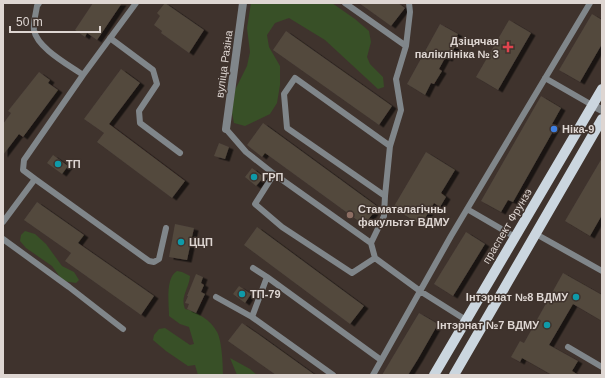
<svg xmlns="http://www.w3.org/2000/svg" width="605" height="378" font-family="Helvetica,sans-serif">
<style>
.green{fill:#385027}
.building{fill:#52483e;filter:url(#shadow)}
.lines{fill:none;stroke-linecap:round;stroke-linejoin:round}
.lane{stroke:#80868a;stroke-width:6}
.street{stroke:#80868a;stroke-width:8}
.primary{stroke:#cbd6df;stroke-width:10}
.health-dot{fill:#e0444e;stroke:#3f332d;stroke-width:1.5}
.shop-dot{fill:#3f7fe0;stroke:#3f332d;stroke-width:1.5}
.culture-dot{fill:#0f9aa8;stroke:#3f332d;stroke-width:1.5}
.education-dot{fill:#8d6e63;stroke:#3f332d;stroke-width:1.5}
.labels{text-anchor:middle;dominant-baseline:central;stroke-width:3;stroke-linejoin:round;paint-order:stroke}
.poi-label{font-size:11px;font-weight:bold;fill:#ded6d2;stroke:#3f332d;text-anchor:start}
.street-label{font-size:11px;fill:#ded6d2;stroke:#3f332d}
</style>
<defs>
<filter id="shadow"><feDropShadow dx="4.5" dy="2.5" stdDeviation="0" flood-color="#0009"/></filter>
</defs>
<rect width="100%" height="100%" fill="#3f332d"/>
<!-- green -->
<path class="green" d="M 251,3 L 332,3 L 355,19 L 369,31 L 371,42 L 367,57 L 370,64 L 383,77 L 384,87 L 378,89 L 325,40 L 289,18 L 275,23 L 267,35 L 269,47 L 280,66 L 280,85 L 277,103 L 270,114 L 245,126 L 234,123 L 232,113 L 235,90 L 247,66 L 250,52 L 247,28 Z
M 25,231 L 35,234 L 46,244 L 62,266 L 74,272 L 79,280 L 76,283 L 63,281 L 52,266 L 26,248 L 20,241 L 21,235 Z
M 177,271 L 182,272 L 190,276 C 189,289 180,296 185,309 C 197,312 211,320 217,332 C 222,341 223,365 223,375 L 198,375 L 195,365 L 188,366 L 166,351 L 153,340 L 154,335 L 159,329 L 165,328 L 190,345 L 194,344 L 189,327 L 180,324 L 169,316 C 169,304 165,278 177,271 Z
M 230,358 L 250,369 L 257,375 L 237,375 Z"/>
<!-- building -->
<path class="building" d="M 93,3 L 122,3 L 97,40 L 87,33 L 85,37 L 75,30 Z
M 165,3 L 204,30 L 189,53 L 161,33 L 162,31 L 154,25 L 160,16 L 157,13 Z
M 359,3 L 398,3 L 405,8 L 391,26 Z
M 592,14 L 602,20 L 602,44 L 580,82 L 559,70 Z
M 509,20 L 531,33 L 498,90 L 476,77 Z
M 440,24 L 458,34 L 452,45 L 455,47 L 448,59 L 445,58 L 439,69 L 442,71 L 434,84 L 431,83 L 425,95 L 407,84 Z
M 286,31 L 392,106 L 379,125 L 273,50 Z
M 121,69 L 140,83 L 109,124 L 185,181 L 172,198 L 97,142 L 104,133 L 84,119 Z
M 39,72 L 50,80 L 48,83 L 58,90 L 23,137 L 19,134 L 3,155 L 3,124 L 11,113 L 8,111 Z
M 541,96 L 561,108 L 552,124 L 556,126 L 513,202 L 508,200 L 501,212 L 481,201 Z
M 263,123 L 378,207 L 364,225 L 265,153 L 262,157 L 247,145 Z
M 219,143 L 229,147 L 225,159 L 214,156 Z
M 426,152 L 455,170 L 441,193 L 446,197 L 440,207 L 434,203 L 421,225 L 393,208 Z
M 53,155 L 68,166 L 62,174 L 47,163 Z
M 602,158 L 602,215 L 590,236 L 565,221 Z
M 252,168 L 264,177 L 256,186 L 245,177 Z
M 37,202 L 84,235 L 78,243 L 154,296 L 141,315 L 65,261 L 71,253 L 24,220 Z
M 175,224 L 194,228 L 187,260 L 169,257 Z
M 257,227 L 364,306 L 350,324 L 244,245 Z
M 466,232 L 485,244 L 453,296 L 434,284 Z
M 563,273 L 602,295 L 602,321 L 573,304 L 549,345 L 578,361 L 572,371 L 577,374 L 577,375 L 552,375 L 522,358 L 520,362 L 511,357 L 520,341 L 524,343 Z
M 196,274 L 203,277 L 201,283 L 204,285 L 201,292 L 205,294 L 196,313 L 187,309 L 189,304 L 185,303 L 188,296 L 187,296 Z
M 239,286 L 251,294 L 245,303 L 233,294 Z
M 419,313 L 438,324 L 418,359 L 408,375 L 382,375 Z
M 242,323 L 258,334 L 315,375 L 276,375 L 228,341 Z"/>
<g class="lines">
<!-- lane -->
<path class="lane" d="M 345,3 L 406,46 L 396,79 L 401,110 L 390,146
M 110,38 L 153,70 L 157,84 L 139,111 L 140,123 L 180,153
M 406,46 L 410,12 L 409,3
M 83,75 L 136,3
M 545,78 L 592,105
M 226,129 L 246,152 L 274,174 L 371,243 L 375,258 L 420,291 L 466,320
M 274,174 L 255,204 L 282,227 L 352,273 L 375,258
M 35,179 L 149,261 L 154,262 L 159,259 L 166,228
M 467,209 L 515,237
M 3,222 L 35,179 L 23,170 L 24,160 L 83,75 C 69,65 37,48 34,30 C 33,23 36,13 37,6 L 39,3
M 536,234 L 602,271
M 3,239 L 69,287 L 123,329
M 371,243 L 384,216 L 385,196 L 287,128 L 284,94 L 295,78 L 390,146 L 385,196
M 253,268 L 267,277
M 216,297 L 252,317
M 568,347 L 602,367
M 333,375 L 252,317 L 267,277 L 381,360
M 373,375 L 451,236 L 590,3"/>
<!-- street -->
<path class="street" d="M 592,105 L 602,110
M 226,129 L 243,3"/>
<!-- primary -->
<path class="primary" d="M 434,375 L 602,89
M 454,375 L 602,119"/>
</g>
<!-- markers -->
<path class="health-dot" d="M506 41h4v4h4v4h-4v4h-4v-4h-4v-4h4z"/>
<circle class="shop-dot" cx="554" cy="129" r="4"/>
<g class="culture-dot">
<circle cx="58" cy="164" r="4"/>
<circle cx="254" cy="177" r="4"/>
<circle cx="181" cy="242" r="4"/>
<circle cx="242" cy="294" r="4"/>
<circle cx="576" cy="297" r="4"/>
<circle cx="547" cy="325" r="4"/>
</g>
<circle class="education-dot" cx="350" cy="215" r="4"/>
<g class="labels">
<!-- poi labels -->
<g class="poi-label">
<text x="499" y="41" text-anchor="end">Дзіцячая<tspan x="499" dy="13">паліклініка № 3</tspan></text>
<text x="562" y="129">Ніка-9</text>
<text x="66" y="164">ТП</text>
<text x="262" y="177">ГРП</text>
<text x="358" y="209">Стаматалагічны<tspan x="358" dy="13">факультэт ВДМУ</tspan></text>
<text x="189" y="242">ЦЦП</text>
<text x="250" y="294">ТП-79</text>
<text x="568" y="297" text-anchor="end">Інтэрнат №8 ВДМУ</text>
<text x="539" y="325" text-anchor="end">Інтэрнат №7 ВДМУ</text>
</g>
<!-- street labels -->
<g class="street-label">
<text transform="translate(224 64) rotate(-82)">вуліца Разіна</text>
<text transform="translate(507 226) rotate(-59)">праспект Фрунзэ</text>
</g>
</g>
<!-- border -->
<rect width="605" height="378" fill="none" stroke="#ded6d2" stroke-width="8"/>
<!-- scale -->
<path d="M10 26v6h90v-6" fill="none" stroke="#ded6d2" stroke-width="2"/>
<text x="16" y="26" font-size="12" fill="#ded6d2" stroke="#3f332d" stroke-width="3" paint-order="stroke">50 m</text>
</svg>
